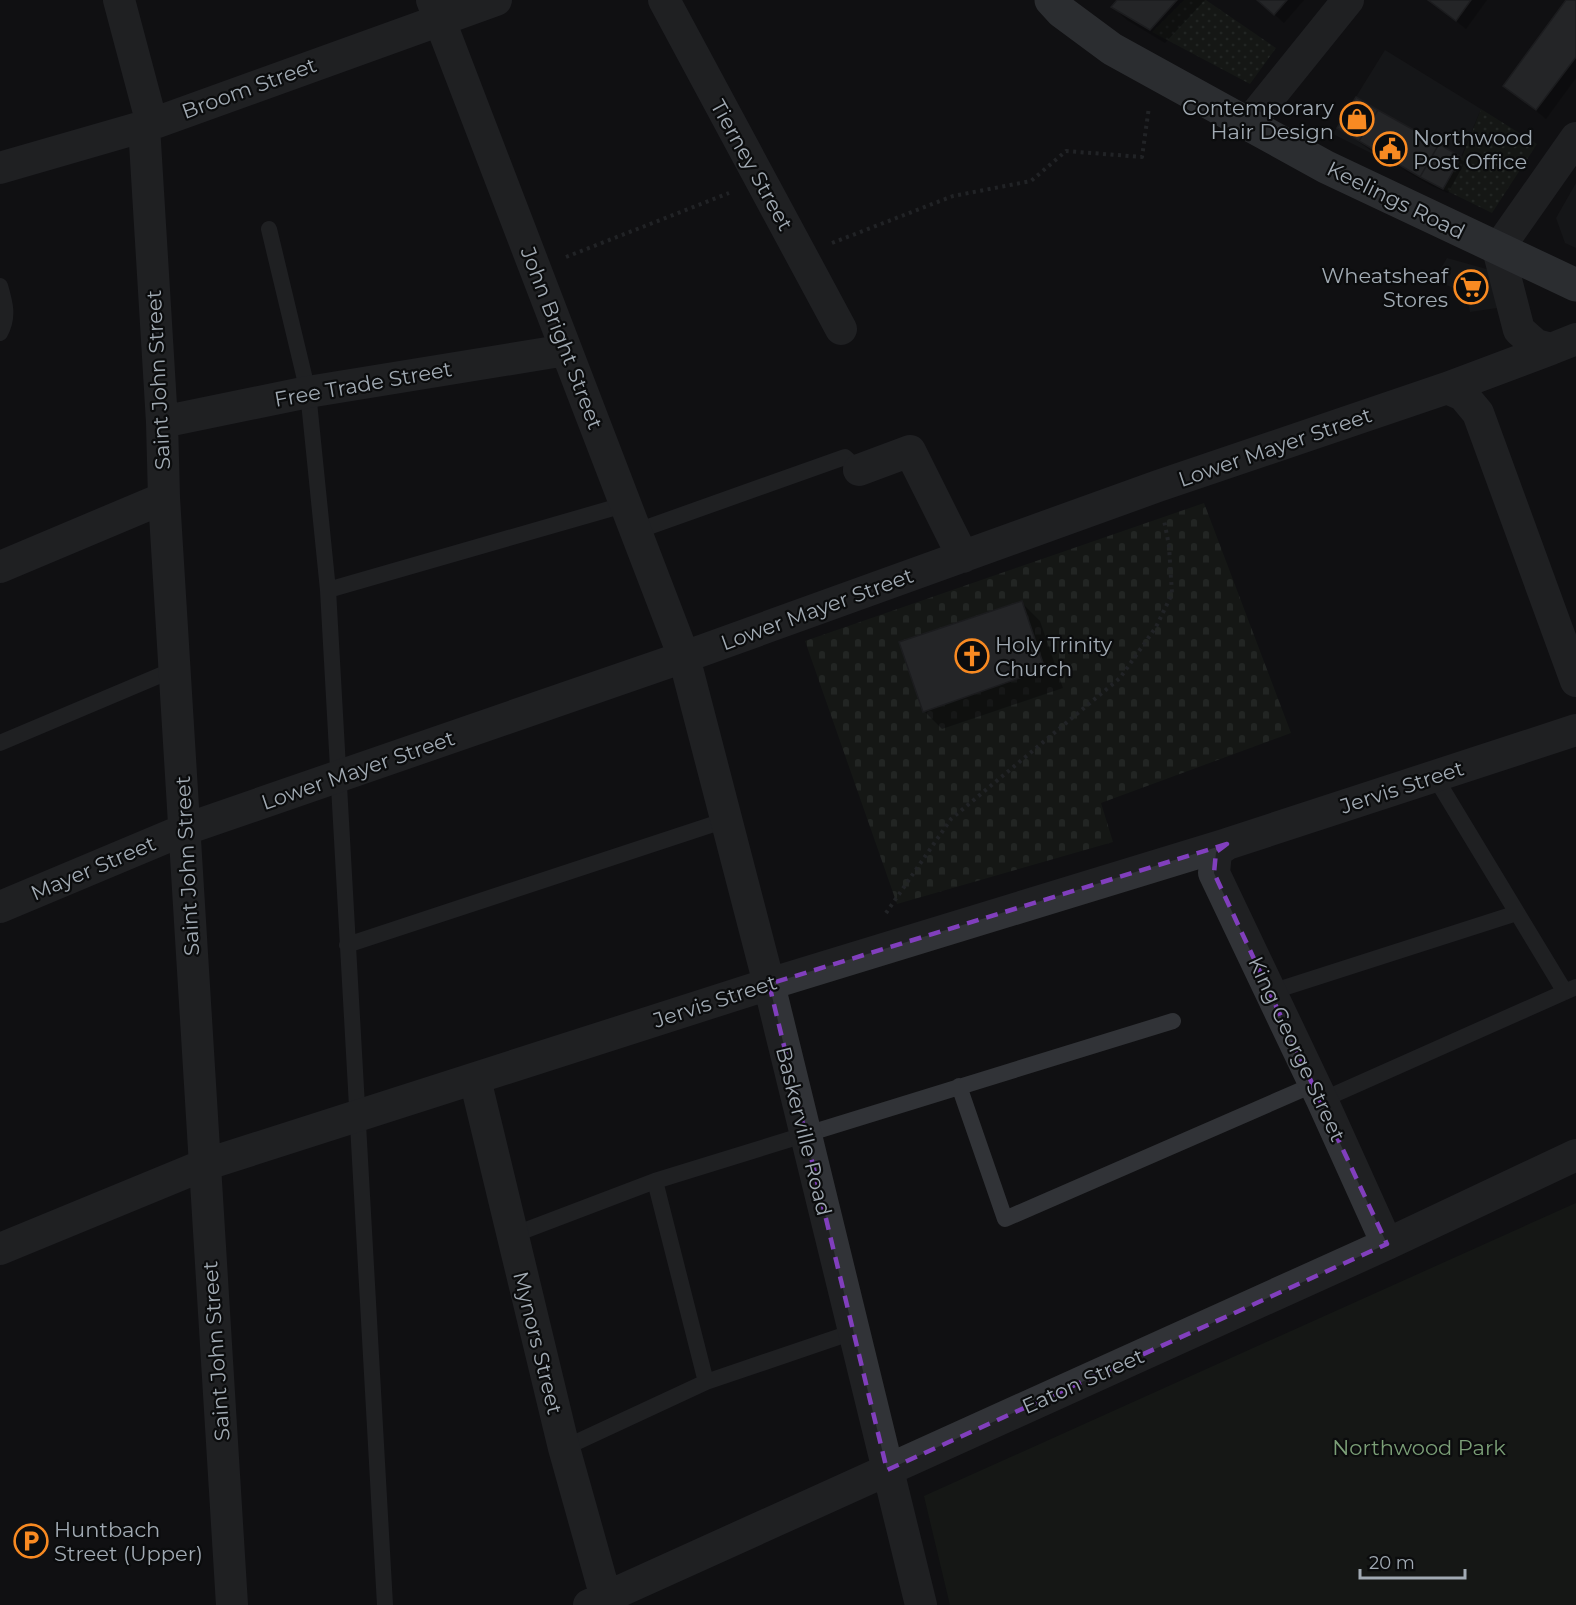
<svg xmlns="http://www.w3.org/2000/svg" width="1576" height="1605" font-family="Montserrat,sans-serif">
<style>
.built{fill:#1c1d1f}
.grass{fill:url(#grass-dots)}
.cemetery{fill:url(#cemetery-stones)}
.green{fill:#1b211a}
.shadow{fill:#0007}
.building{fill:#3c3f42;stroke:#2a2b2e;stroke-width:1.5}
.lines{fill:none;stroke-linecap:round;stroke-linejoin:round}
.path{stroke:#373a3e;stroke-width:4;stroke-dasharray:3 4.5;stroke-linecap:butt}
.lane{stroke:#313337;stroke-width:16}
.street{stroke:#313337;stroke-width:32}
.primary{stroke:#4d5156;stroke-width:33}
.marked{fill:none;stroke:#813fbd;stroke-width:4.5;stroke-dasharray:12 8;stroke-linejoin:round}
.labels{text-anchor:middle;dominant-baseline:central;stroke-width:4.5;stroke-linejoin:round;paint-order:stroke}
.street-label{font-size:21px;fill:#a1aab3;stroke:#0b0c0d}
.poi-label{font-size:21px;fill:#a1aab3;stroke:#0b0c0d;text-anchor:start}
.park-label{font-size:21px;fill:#7b9f77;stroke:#0b0c0d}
</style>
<defs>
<pattern id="grass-dots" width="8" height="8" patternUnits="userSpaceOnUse" patternTransform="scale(1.5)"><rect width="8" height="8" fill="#1b211a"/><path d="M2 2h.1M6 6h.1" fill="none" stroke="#393f39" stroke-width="1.8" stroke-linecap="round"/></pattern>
<pattern id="cemetery-stones" width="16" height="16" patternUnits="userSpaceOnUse" patternTransform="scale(1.5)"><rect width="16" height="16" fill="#1b211a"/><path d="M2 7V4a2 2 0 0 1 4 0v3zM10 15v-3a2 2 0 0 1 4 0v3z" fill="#393f39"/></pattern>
</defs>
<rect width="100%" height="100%" fill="#101012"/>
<!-- built -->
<path class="built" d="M 1385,50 L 1481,109 L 1461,157 L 1443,189 L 1333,134 Z
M 1576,183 L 1576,248 L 1565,243 L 1556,218 Z
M 1447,258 L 1490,270 L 1497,308 L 1470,312 L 1466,293 L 1434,280 Z"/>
<!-- grass -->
<path class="grass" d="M 1184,0 L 1206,0 L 1276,48 L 1250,84 L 1152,32 Z
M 1481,109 L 1537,144 L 1492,213 L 1443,189 L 1462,157 Z"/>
<!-- cemetery -->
<path class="cemetery" d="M 1204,503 L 1291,733 L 1101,803 L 1113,842 L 897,904 L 805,641 Z"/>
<!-- green -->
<path class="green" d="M 1576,1203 L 1576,1605 L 950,1605 L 924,1496 Z"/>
<!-- shadow -->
<path class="shadow" d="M 1120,0 L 1205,0 L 1165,43 L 1127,20 L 1113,7 Z
M 1258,0 L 1304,0 L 1284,23 Z
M 1430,0 L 1487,0 L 1466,29 Z
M 1568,0 L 1576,0 L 1576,78 L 1546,119 L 1505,85 Z
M 1377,111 L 1465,162 L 1448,193 L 1430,185 L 1370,150 L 1339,128 Z
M 1021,602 L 1040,621 L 1063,688 L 942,729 L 924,711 Z"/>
<!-- building -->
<path class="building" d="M 1117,0 L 1177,0 L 1150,30 L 1111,7 Z
M 1257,0 L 1287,0 L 1274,15 Z
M 1428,0 L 1471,0 L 1456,21 Z
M 1566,0 L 1576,0 L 1576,57 L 1536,110 L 1503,86 Z
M 1356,97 L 1378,110 L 1359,141 L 1337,128 Z
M 1378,110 L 1439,144 L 1420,177 L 1359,141 Z
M 1439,144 L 1461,157 L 1443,189 L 1420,177 Z
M 1022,601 L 1045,669 L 923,712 L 899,642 Z"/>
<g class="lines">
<!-- path -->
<path class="path" d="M 832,243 L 953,196 L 1031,181 L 1066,151 L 1142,157 L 1149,107
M 566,257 L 729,193
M 886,913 L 951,819 L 1120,678 L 1156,627 L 1172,594 L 1169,546 L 1164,520"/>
<!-- lane -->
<path class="lane" d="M 269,229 L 308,392 L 328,590 L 385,1605
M 0,286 C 5,303 9,317 0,333
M 637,531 L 845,457 L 859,470
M 328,590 L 627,504
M 0,743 L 175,669
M 1435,777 L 1565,992
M 347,945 L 726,820
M 1271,992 L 1517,913
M 959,1086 L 1005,1219 L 1315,1084
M 1322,1100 L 1576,987
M 655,1181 L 706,1382
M 513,1235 L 655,1181 L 1173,1021
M 564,1448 L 706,1382 L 853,1332"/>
<!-- street -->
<path class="street" d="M 119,0 L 152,124
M 432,0 L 684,657 L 769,984 L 921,1605
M 664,0 L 841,329
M 1248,124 L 1348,0
M 144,126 L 162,422 L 164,498 L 232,1605
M 1576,138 L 1498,249 L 1519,330 L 1536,345 L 1551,349 L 1576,339
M 0,168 L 152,124 L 496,0
M 1447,388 L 1551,349
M 162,422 L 308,392 L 566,350
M 859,470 L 910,451 L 963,557
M 0,567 L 164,498
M 0,907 L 186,829 L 684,657 L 1158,486 L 1447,388 L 1463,395 L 1478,413 L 1576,681
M 475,1079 L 564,1448 L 608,1605
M 1387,1244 L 1322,1100 L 1214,873 L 1216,852 L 1227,844 L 1576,730
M 0,1249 L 204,1165 L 769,984 L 1227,844
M 589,1605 L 1387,1244 L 1576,1155"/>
<!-- primary -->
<path class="primary" d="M 1051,0 L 1062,12 L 1112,49 L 1248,124 L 1326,167 L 1576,285"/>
</g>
<!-- marked area -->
<path d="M0 0H1576V1605H0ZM 1227,844 L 1216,852 L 1214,873 L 1387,1244 L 887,1470 L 769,984 Z" fill="#101012" fill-opacity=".55" fill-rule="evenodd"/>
<path class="marked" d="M 1227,844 L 1216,852 L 1214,873 L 1387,1244 L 887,1470 L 769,984 Z"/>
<!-- icons -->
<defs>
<g id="shop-ring" transform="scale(1.725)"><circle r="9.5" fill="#0b0c0d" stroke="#f88a22" stroke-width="1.5"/><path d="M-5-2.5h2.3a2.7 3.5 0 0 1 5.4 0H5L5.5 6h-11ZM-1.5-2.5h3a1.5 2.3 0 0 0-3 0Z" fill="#f88a22"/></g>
<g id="civic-ring" transform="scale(1.725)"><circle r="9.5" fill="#0b0c0d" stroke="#f88a22" stroke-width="1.5"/><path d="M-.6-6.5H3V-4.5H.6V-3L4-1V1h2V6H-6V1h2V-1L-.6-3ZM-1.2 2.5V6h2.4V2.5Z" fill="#f88a22"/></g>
<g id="supermarket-ring" transform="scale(1.725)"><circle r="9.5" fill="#0b0c0d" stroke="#f88a22" stroke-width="1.5"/><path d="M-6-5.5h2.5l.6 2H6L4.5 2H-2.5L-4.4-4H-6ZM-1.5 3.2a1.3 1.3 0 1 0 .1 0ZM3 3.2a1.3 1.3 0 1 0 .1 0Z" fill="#f88a22"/></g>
<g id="church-ring" transform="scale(1.725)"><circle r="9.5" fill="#0b0c0d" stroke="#f88a22" stroke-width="1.5"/><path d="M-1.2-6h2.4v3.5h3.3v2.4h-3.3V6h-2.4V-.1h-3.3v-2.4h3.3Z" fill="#f88a22"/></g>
<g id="parking-ring" transform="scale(1.725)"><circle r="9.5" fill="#0b0c0d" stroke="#f88a22" stroke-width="1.5"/><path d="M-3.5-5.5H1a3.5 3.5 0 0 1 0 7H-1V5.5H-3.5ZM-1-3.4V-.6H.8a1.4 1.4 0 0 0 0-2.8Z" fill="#f88a22"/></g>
</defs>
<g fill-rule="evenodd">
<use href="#shop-ring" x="1357" y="119"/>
<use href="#civic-ring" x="1390" y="149"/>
<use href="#supermarket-ring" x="1471" y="287"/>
<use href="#church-ring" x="972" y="656"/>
<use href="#parking-ring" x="31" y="1541"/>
</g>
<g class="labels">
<!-- street labels -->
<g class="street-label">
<text transform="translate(249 88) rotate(-20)">Broom Street</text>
<text transform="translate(752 165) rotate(61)">Tierney Street</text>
<text transform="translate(1396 200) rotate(26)">Keelings Road</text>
<text transform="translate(562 338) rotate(69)">John Bright Street</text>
<text transform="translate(158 380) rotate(-93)">Saint John Street</text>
<text transform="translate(363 384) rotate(-10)">Free Trade Street</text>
<text transform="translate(1275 447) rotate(-19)">Lower Mayer Street</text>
<text transform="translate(817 609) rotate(-20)">Lower Mayer Street</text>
<text transform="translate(358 770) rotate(-19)">Lower Mayer Street</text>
<text transform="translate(1402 787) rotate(-18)">Jervis Street</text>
<text transform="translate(187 866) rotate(-93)">Saint John Street</text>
<text transform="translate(93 868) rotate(-23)">Mayer Street</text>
<text transform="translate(715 1001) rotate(-18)">Jervis Street</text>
<text transform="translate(1297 1049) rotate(65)">King George Street</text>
<text transform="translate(804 1131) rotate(76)">Baskerville Road</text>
<text transform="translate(538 1343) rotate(76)">Mynors Street</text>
<text transform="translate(216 1351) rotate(-94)">Saint John Street</text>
<text transform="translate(1083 1381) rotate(-24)">Eaton Street</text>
</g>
<!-- poi labels -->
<g class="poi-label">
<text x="1334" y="107" text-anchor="end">Contemporary<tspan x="1334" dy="24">Hair Design</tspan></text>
<text x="1413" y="137">Northwood<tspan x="1413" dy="24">Post Office</tspan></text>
<text x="1448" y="275" text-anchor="end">Wheatsheaf<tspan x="1448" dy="24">Stores</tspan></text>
<text x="995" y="644">Holy Trinity<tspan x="995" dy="24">Church</tspan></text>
<text x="54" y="1529">Huntbach<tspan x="54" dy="24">Street (Upper)</tspan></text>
</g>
<!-- park labels -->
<g class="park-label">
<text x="1419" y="1447">Northwood Park</text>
</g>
</g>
<!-- scale -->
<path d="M1360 1569v9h105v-9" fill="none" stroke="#a1aab3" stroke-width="3"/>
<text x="1369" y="1569" font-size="18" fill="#a1aab3" stroke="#0b0c0d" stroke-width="4.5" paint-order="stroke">20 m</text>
</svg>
